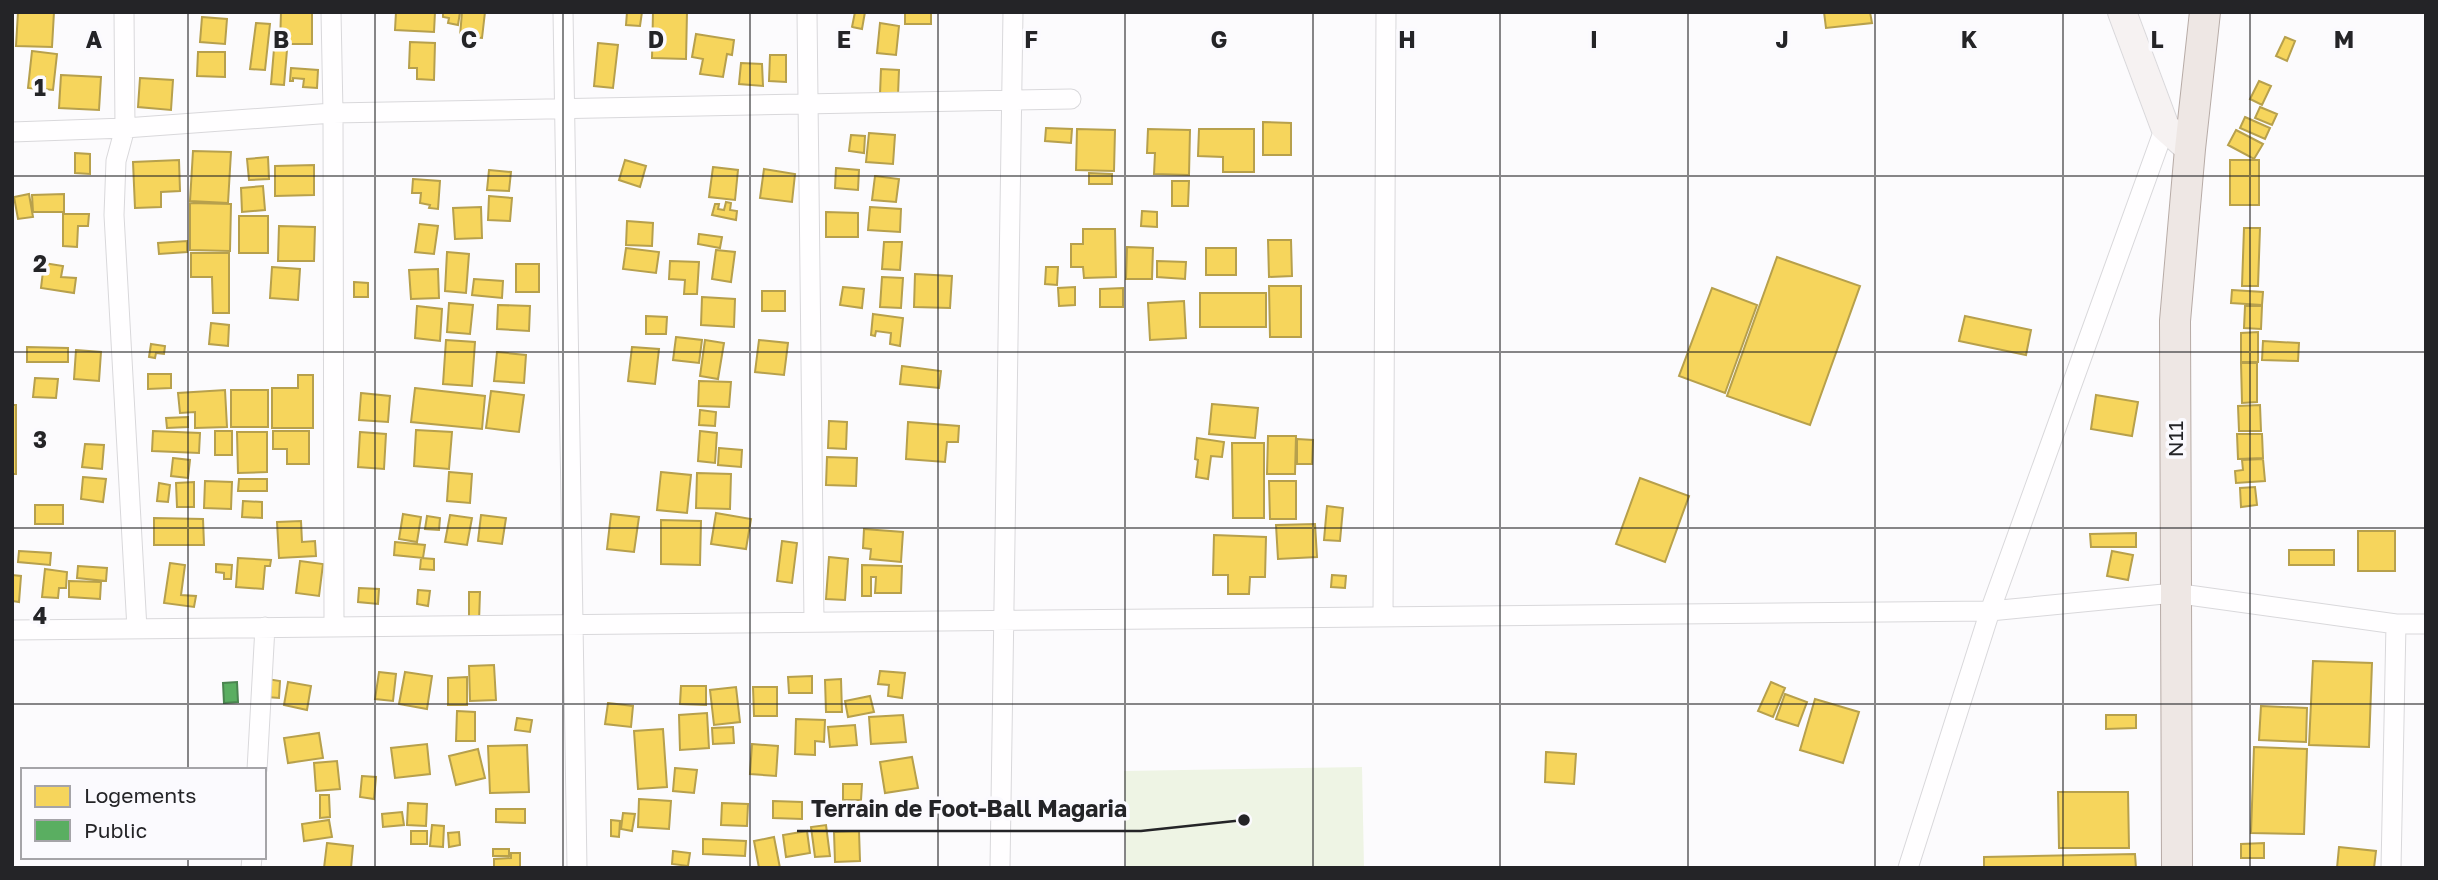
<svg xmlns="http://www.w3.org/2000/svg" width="2438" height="880" font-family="'Golos Text',sans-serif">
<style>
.green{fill:#eef4e4}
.homes{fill:#f6d55c;stroke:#b7a04c;stroke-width:2}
.public{fill:#5aae61;stroke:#4a8550;stroke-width:2}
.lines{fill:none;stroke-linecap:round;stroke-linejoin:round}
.street-casing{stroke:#d9d8db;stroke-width:21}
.secondary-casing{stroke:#d9d8db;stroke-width:30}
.primary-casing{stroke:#b7aba6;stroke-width:32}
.street{stroke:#fffeff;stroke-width:19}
.secondary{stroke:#f6f2f2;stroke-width:28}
.primary{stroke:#eee7e4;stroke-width:30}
.grid{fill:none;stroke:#242427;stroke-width:2;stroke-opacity:0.55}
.labels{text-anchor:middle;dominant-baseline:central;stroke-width:7;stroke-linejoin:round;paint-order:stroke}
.street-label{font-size:21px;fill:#242427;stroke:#fbfafe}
.grid-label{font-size:23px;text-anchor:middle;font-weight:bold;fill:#242427;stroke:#fbfafe;stroke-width:7;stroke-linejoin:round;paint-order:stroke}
.leader{fill:none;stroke:#242427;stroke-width:2.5}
.callout-dot{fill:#242427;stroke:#fbfafe;stroke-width:2.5}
.callout-label{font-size:23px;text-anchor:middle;font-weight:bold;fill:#242427;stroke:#fbfafe;stroke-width:7;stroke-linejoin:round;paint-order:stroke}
</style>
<rect width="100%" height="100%" fill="#fcfbfd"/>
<!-- green -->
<path class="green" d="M 1362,767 L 1364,868 L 1126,868 L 1124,771 Z"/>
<!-- homes -->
<path class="homes" d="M 18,12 L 54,12 L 52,47 L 16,46 Z
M 281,12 L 312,12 L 312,44 L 280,44 Z
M 396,12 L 435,12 L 434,32 L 395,30 Z
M 443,12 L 460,12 L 458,25 L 448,23 L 449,18 L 443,17 Z
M 462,12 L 485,12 L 482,38 L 460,36 Z
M 627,12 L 642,12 L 640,26 L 626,25 Z
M 653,12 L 687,12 L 686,59 L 652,58 Z
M 855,12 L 865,12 L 862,29 L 852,27 Z
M 905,12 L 931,12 L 931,24 L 905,24 Z
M 1824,12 L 1870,12 L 1872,23 L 1826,28 Z
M 202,17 L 227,19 L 225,44 L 200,42 Z
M 256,23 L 270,24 L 265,70 L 250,69 Z
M 880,23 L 899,26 L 896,55 L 877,53 Z
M 696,34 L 734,40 L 732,55 L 727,54 L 723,77 L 700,74 L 703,59 L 692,57 Z
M 2285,37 L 2295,41 L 2287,61 L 2276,56 Z
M 410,42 L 435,43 L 434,80 L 417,79 L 417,68 L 409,68 Z
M 598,43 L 618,45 L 613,88 L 594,86 Z
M 274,49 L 287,50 L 284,85 L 271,84 Z
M 32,51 L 57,54 L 53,90 L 44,89 L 45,77 L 37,77 L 36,89 L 28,88 Z
M 198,52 L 225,52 L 225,77 L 197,76 Z
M 770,55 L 786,55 L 786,82 L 769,81 Z
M 741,63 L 762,64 L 763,86 L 739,84 Z
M 291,68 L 318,70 L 317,88 L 303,87 L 304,79 L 293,78 L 293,81 L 290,81 Z
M 881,69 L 899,70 L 898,95 L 880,94 Z
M 61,75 L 101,77 L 99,110 L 59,108 Z
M 140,78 L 173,80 L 171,110 L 138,107 Z
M 2259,81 L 2271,86 L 2262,105 L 2250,99 Z
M 2260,107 L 2277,114 L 2272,125 L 2255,118 Z
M 2245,117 L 2270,128 L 2265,139 L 2240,128 Z
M 1263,122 L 1291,123 L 1291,155 L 1263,155 Z
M 1046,128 L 1072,129 L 1071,143 L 1045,141 Z
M 1077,129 L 1115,130 L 1114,171 L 1076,170 Z
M 1148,129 L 1190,130 L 1189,175 L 1154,174 L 1155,153 L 1147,153 Z
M 1199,129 L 1254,129 L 1254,172 L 1223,172 L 1223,157 L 1198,156 Z
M 2236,130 L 2263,144 L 2254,159 L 2228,145 Z
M 869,133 L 895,135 L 893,164 L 866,162 Z
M 851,135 L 865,136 L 864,153 L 849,151 Z
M 193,151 L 231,152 L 228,203 L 190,201 Z
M 75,153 L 90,154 L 90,174 L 75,173 Z
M 268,157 L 269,179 L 249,180 L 247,159 Z
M 179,160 L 180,191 L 161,192 L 161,207 L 135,208 L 133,162 Z
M 625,160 L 646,166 L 640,187 L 619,180 Z
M 2230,160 L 2259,160 L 2259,205 L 2230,205 Z
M 314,165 L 314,195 L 275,196 L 275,166 Z
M 713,167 L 738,170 L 735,200 L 709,197 Z
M 836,168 L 859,170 L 858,190 L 835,188 Z
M 764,169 L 795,174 L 792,202 L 760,198 Z
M 489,170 L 511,172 L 509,191 L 487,190 Z
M 1089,173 L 1112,174 L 1112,184 L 1089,184 Z
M 875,176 L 899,179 L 896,202 L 872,200 Z
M 413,179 L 440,181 L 438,209 L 429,208 L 430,205 L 420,203 L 421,193 L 412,193 Z
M 1172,181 L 1189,181 L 1188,206 L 1172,206 Z
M 263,186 L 265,210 L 242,212 L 241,188 Z
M 29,194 L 33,217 L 18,219 L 14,197 Z
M 64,194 L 64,212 L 33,212 L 32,195 Z
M 489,196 L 512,198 L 510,221 L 488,220 Z
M 726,202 L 731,203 L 730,210 L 737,211 L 736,220 L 712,215 L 715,204 L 719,204 L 718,209 L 724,210 Z
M 190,203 L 231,204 L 230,251 L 190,250 Z
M 481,207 L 482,238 L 455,239 L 453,208 Z
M 870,207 L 901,209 L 900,232 L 868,230 Z
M 1142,211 L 1157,212 L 1157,227 L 1141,226 Z
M 826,212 L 858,213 L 858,237 L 826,237 Z
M 63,214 L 89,214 L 88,226 L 78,226 L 77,247 L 63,246 Z
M 239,216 L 268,216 L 268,253 L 239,253 Z
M 627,221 L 653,223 L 652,246 L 626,245 Z
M 419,224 L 438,226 L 434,254 L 415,252 Z
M 279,226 L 315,227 L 314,261 L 278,261 Z
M 2244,228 L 2260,228 L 2258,286 L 2242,286 Z
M 1083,229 L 1115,229 L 1116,277 L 1084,278 L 1083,267 L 1071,267 L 1071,244 L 1083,244 Z
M 699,234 L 722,237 L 720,248 L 698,244 Z
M 1268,240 L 1291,240 L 1292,276 L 1269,277 Z
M 187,241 L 187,252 L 159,254 L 158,243 Z
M 884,242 L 902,242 L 900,270 L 882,269 Z
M 1127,247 L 1153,248 L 1152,279 L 1126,279 Z
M 626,248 L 659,252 L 656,273 L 623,269 Z
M 1206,248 L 1236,248 L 1236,275 L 1206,275 Z
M 716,250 L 735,252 L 731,282 L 712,279 Z
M 447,252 L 469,254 L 466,293 L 445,291 Z
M 191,253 L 229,253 L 229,313 L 213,313 L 212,277 L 191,277 Z
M 1777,257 L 1860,286 L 1810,425 L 1727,396 Z
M 670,261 L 699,262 L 697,294 L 684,294 L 685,280 L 669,279 Z
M 1157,261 L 1186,262 L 1185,279 L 1157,277 Z
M 44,263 L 63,266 L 61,277 L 76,278 L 74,293 L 41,288 Z
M 516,264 L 539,264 L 539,292 L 516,292 Z
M 272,267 L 300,269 L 298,300 L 270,298 Z
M 1046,267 L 1058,267 L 1057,285 L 1045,284 Z
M 438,269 L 439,298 L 411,299 L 409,270 Z
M 915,274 L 952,276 L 950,308 L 914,307 Z
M 882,277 L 903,278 L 901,308 L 880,307 Z
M 474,279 L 503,281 L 502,298 L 472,295 Z
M 354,282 L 368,283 L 368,297 L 354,297 Z
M 1269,286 L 1301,286 L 1301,337 L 1270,337 Z
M 843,287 L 864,289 L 862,308 L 840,305 Z
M 1075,287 L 1075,305 L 1059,306 L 1058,288 Z
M 1123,288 L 1123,307 L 1100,307 L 1100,289 Z
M 1712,288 L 1757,305 L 1725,393 L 1679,376 Z
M 2232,290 L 2263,292 L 2262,305 L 2231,303 Z
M 762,291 L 785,291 L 785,311 L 762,311 Z
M 1200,293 L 1266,293 L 1266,327 L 1200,327 Z
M 702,297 L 735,299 L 734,327 L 701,325 Z
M 1184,301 L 1186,338 L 1150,340 L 1148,303 Z
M 449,303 L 473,305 L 470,334 L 447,332 Z
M 498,305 L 530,306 L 529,331 L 497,329 Z
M 417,306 L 442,309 L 440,341 L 415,338 Z
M 2245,306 L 2262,306 L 2261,329 L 2244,328 Z
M 873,314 L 903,318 L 900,346 L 890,344 L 891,333 L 876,331 L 875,336 L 871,335 Z
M 646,316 L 667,317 L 666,334 L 646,334 Z
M 1965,316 L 2031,330 L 2026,355 L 1959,341 Z
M 211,323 L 229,325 L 228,346 L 209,344 Z
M 2258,332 L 2258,362 L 2241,362 L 2241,333 Z
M 676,337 L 702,340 L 699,363 L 673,360 Z
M 446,340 L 475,342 L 472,386 L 443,384 Z
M 705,340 L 724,343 L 718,379 L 700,376 Z
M 759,340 L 788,343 L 784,375 L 755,372 Z
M 2263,341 L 2299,343 L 2298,361 L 2262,360 Z
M 151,344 L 165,346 L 164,354 L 156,353 L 155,358 L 149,357 Z
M 27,347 L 68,348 L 68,362 L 27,362 Z
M 632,347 L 659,349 L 655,384 L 628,381 Z
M 76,350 L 101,352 L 99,381 L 74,379 Z
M 497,352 L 526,355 L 524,383 L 494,381 Z
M 2241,363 L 2257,363 L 2257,402 L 2242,403 Z
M 902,366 L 941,371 L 939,388 L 900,384 Z
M 148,374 L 171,374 L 171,388 L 148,389 Z
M 298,375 L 313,375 L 313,428 L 272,428 L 272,388 L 298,388 Z
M 35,378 L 58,379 L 56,398 L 33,397 Z
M 699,381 L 731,382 L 729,407 L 698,406 Z
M 415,388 L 485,396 L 482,429 L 411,422 Z
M 225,390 L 227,427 L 195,428 L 195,412 L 180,413 L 178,393 Z
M 231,390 L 268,390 L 268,427 L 231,427 Z
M 491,391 L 524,395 L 519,432 L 486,428 Z
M 361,393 L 390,396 L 388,422 L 359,420 Z
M 2096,395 L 2138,402 L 2132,436 L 2091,429 Z
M 1212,404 L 1258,408 L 1255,438 L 1209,434 Z
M 12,405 L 16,405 L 16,474 L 12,474 Z
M 2260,405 L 2261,431 L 2239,431 L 2238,406 Z
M 700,410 L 716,412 L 715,426 L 699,425 Z
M 188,417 L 188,427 L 167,428 L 166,418 Z
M 829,421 L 847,422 L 846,449 L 828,448 Z
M 908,422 L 959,426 L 958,442 L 947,442 L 945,462 L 906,459 Z
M 416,430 L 452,432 L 449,469 L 414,466 Z
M 153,431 L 200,433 L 199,453 L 152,451 Z
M 215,431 L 232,431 L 232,455 L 215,455 Z
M 273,431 L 309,431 L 309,464 L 287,464 L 287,449 L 273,449 Z
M 700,431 L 717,433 L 715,463 L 698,461 Z
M 237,432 L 267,432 L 267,472 L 238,473 Z
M 360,432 L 386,434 L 384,469 L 358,467 Z
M 2237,434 L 2262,434 L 2263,458 L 2238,459 Z
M 1268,436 L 1296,436 L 1295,474 L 1267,474 Z
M 1197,438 L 1224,442 L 1222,457 L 1211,456 L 1208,479 L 1196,477 L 1198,460 L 1195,459 Z
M 1297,439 L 1313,440 L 1312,464 L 1297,464 Z
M 1232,443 L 1264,443 L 1264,518 L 1233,518 Z
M 85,444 L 104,445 L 102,469 L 82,467 Z
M 719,448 L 742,450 L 741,467 L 718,465 Z
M 827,457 L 857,458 L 856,486 L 826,485 Z
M 173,458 L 190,460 L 188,478 L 171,476 Z
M 2263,459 L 2265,481 L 2236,483 L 2235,471 L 2243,470 L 2242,460 Z
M 449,472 L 472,474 L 470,503 L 447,501 Z
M 661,472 L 691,475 L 687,513 L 657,510 Z
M 697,473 L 731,474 L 730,509 L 696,508 Z
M 83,477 L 106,479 L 103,502 L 81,499 Z
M 1640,478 L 1689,496 L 1665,562 L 1616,544 Z
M 239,479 L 267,479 L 267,491 L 238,491 Z
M 205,481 L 232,482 L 231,509 L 204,508 Z
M 1269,481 L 1296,481 L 1296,519 L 1270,519 Z
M 194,482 L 194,507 L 177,507 L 176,483 Z
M 159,483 L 170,485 L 168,502 L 157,501 Z
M 2255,487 L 2257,505 L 2241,507 L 2240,488 Z
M 243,501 L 262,502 L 262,518 L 242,517 Z
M 35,505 L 63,505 L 63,524 L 35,524 Z
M 1327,506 L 1343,508 L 1340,541 L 1324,540 Z
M 716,513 L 751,519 L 746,549 L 711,544 Z
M 403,514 L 421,517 L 417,542 L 399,539 Z
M 611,514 L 639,517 L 634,552 L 607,549 Z
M 450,515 L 472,518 L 467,545 L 445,542 Z
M 481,515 L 506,518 L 502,544 L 478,541 Z
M 427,516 L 440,518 L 439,530 L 425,529 Z
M 154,518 L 203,519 L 204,545 L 154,545 Z
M 661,520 L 701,521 L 700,565 L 661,564 Z
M 301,521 L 302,542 L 315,541 L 316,556 L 279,558 L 277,522 Z
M 1315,524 L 1317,557 L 1278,559 L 1276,525 Z
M 864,529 L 903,532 L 901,562 L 870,559 L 871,549 L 863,548 Z
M 2358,531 L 2395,531 L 2395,571 L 2358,571 Z
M 2136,533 L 2136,547 L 2091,547 L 2090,534 Z
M 1214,535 L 1266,537 L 1265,577 L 1250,577 L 1249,594 L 1228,594 L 1228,575 L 1213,575 Z
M 782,541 L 797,543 L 792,583 L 777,581 Z
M 395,542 L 425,545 L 423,558 L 394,555 Z
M 2289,550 L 2334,550 L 2334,565 L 2289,565 Z
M 19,551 L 51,553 L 50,565 L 18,562 Z
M 2112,551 L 2133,555 L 2128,580 L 2107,576 Z
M 829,557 L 848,559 L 845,600 L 826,599 Z
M 238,558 L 271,560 L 270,566 L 265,566 L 263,589 L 236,587 Z
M 421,558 L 434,559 L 434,570 L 420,569 Z
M 300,561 L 323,564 L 319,596 L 296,593 Z
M 170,563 L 185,565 L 181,595 L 196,596 L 194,607 L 164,603 Z
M 216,564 L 232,565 L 231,579 L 224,579 L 224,573 L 216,572 Z
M 862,565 L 902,566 L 901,593 L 875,593 L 876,577 L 871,577 L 871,596 L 862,596 Z
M 78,566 L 107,568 L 106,581 L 77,578 Z
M 45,569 L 67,572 L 66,588 L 59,588 L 58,598 L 42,597 Z
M 12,575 L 21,576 L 19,602 L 12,601 Z
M 1332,575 L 1346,576 L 1345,588 L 1331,587 Z
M 69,581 L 101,582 L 100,599 L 69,597 Z
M 359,588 L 379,589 L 378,604 L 358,602 Z
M 418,590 L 430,591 L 428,606 L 417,604 Z
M 469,592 L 480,592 L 479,622 L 469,622 Z
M 2313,661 L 2372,663 L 2369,747 L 2309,745 Z
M 494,665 L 496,700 L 470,701 L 469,666 Z
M 880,671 L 905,673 L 902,698 L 888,696 L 889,685 L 878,684 Z
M 379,672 L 396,674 L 393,701 L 375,699 Z
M 405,672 L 432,676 L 427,709 L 399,704 Z
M 812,676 L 812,693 L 789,693 L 788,677 Z
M 467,677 L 467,705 L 448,705 L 448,678 Z
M 267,679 L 280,681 L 279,698 L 267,697 Z
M 841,679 L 842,712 L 826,712 L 825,680 Z
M 288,682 L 311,686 L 307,710 L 284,705 Z
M 1771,682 L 1785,688 L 1773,717 L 1758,711 Z
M 681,686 L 706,686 L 706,705 L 680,704 Z
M 736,687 L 740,722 L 714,725 L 710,690 Z
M 753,687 L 777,687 L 777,716 L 754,716 Z
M 1785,694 L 1807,702 L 1798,726 L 1776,719 Z
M 870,696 L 874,712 L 848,717 L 845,701 Z
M 1815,699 L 1859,712 L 1843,763 L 1800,750 Z
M 608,703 L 633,706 L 631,727 L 605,724 Z
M 2261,706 L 2307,708 L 2306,742 L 2259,740 Z
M 457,711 L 475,712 L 475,741 L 456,741 Z
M 707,713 L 709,748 L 680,750 L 679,715 Z
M 903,715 L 906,742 L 871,744 L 869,717 Z
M 2106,715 L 2136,715 L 2136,728 L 2106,729 Z
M 517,718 L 532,720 L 530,732 L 515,730 Z
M 796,719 L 825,720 L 824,742 L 815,741 L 815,755 L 795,754 Z
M 855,725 L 857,745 L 830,747 L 828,727 Z
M 733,727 L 734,743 L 713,744 L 712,728 Z
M 663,729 L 667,787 L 638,789 L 634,731 Z
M 319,733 L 323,758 L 288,763 L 284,738 Z
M 427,744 L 430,774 L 395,778 L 391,748 Z
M 752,744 L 778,746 L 776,776 L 750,774 Z
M 527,745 L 529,792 L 490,793 L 488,746 Z
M 2254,747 L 2307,749 L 2304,834 L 2251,833 Z
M 478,749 L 485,778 L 456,785 L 449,756 Z
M 1546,752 L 1576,754 L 1574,784 L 1545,782 Z
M 912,757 L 918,788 L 885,793 L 880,762 Z
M 337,761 L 340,789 L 316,791 L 314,763 Z
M 675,768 L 697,770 L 694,793 L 673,791 Z
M 362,776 L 376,777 L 374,799 L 360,797 Z
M 843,784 L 862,784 L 861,800 L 843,800 Z
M 2058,792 L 2128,792 L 2129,848 L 2059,848 Z
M 320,795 L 329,795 L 330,817 L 320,818 Z
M 639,799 L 671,801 L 669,829 L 638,827 Z
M 773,801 L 802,802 L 802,819 L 773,818 Z
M 408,803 L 427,804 L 426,826 L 407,825 Z
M 722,803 L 748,804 L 747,826 L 721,825 Z
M 496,809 L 525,809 L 525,823 L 496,822 Z
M 402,812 L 404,825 L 383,827 L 382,814 Z
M 623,813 L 635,814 L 632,831 L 621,829 Z
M 329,820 L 332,837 L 304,841 L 302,824 Z
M 611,820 L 620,821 L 619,837 L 611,836 Z
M 432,825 L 444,826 L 443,847 L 430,846 Z
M 826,825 L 830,856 L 815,857 L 811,827 Z
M 411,831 L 427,831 L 427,844 L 411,844 Z
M 807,831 L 810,853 L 786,857 L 783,835 Z
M 859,831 L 860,861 L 835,862 L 834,832 Z
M 459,832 L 460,845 L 449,847 L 448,833 Z
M 774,837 L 780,868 L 759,868 L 754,841 Z
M 703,839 L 746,841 L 745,856 L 703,854 Z
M 327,843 L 353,846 L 351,868 L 324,868 Z
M 2264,843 L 2264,858 L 2241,858 L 2241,844 Z
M 2339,847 L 2376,851 L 2374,868 L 2337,868 Z
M 493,849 L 509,849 L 509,856 L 493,856 Z
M 673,851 L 690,853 L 688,866 L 672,864 Z
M 511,853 L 520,853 L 520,868 L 494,868 L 494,859 L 511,858 Z
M 2135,854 L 2136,868 L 1984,868 L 1984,857 Z"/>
<!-- public -->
<path class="public" d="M 237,682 L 238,702 L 224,703 L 223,683 Z"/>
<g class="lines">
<!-- street casing -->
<g class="street-casing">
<path id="street" d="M 124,12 L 125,128 L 116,161 L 114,215 L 137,629
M 331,12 L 333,113 L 334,627
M 563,12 L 577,868
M 807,12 L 814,622
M 12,132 L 125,128 L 333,113 L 1071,99
M 1383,617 L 1386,12
M 12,630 L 1990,611 L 2174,593 L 2396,624 L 2426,624
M 257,770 L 265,627
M 251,868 L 252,857
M 1000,868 L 1013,12
M 1908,868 L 1990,611 L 2165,127
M 2391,868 L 2396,624"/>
</g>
<!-- secondary casing -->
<g class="secondary-casing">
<path id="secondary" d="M 2122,12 L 2165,127 L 2190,149"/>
</g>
<!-- primary casing -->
<g class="primary-casing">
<path id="primary" d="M 2177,868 L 2175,321 L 2190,149 L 2205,12"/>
</g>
<!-- street -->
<use href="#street" class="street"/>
<!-- secondary -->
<use href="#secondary" class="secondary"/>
<!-- primary -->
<use href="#primary" class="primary"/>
</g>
<!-- grid -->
<path class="grid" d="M 188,12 L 188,770M 375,12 L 375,868M 563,12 L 563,868M 750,12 L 750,868M 938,12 L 938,868M 1125,12 L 1125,868M 1313,12 L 1313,868M 1500,12 L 1500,868M 1688,12 L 1688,868M 1875,12 L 1875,868M 2063,12 L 2063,868M 2250,12 L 2250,868M 12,176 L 2426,176M 12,352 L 2426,352M 12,528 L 2426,528M 12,704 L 2426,704M 188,857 L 188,868"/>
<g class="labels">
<!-- street labels -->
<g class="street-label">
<text transform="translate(2175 439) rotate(-90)">N11</text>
</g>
</g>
<g class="grid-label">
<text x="94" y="48">A</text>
<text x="281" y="48">B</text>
<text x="469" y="48">C</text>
<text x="656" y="48">D</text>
<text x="844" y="48">E</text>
<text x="1031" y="48">F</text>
<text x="1219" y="48">G</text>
<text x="1407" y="48">H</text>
<text x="1594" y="48">I</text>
<text x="1782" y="48">J</text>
<text x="1969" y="48">K</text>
<text x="2157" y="48">L</text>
<text x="2344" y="48">M</text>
<text x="40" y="96">1</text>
<text x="40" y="272">2</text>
<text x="40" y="448">3</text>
<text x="40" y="624">4</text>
</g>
<!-- callouts -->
<path class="leader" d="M1244 820L1141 831H797"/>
<circle class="callout-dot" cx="1244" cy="820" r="7"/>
<g class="callout-label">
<text x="969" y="817">Terrain de Foot-Ball Magaria</text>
</g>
<!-- border -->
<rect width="2438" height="880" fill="none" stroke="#242427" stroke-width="28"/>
<!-- legend -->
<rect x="21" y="768" width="245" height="91" fill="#fbfafe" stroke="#a5a4a8" stroke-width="2"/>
<rect x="35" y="786" width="35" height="21" fill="#f6d55c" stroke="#a5a4a8" stroke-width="2"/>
<text x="84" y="803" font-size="21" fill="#242427">Logements</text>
<rect x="35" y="820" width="35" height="21" fill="#5aae61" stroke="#a5a4a8" stroke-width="2"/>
<text x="84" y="838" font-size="21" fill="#242427">Public</text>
</svg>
